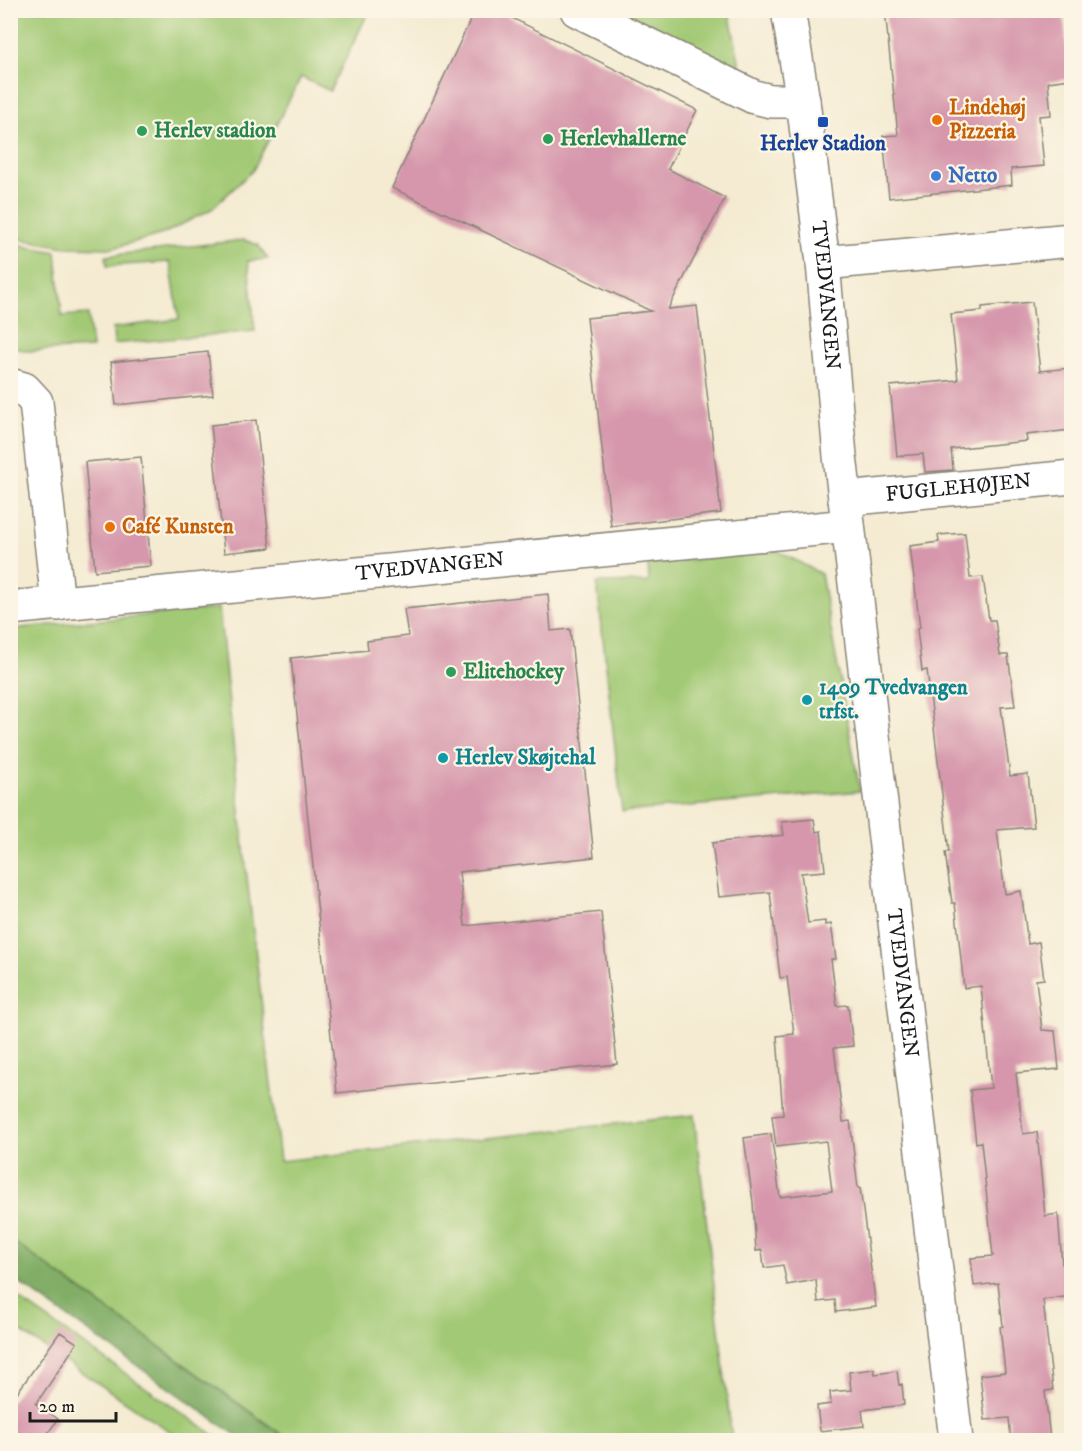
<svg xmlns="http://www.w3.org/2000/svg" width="1082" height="1451" font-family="'IM FELL DW Pica',serif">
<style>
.green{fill:#a2c974;stroke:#5f7248;stroke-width:1.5}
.forest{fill:#81ad66;stroke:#4e6441;stroke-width:1.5}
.building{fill:#d697ac}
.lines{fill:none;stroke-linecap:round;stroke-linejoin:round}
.minor-casing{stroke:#888477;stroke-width:36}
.minor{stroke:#fff;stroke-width:33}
.food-dot{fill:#e8710a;stroke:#fcf5e5;stroke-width:2}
.transit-dot{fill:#1a4fb4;stroke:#fcf5e5;stroke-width:2}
.leisure-dot{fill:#2e9e5b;stroke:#fcf5e5;stroke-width:2}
.shop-dot{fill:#3f7fe0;stroke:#fcf5e5;stroke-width:2}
.culture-dot{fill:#0f9aa8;stroke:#fcf5e5;stroke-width:2}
.labels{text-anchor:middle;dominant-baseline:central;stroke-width:4.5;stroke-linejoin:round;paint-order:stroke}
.food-label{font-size:21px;font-weight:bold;fill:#c56008;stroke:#fcf5e5;text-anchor:start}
.leisure-label{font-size:21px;font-weight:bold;fill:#27864d;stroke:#fcf5e5;text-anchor:start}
.transit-label{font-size:21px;font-weight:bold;fill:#164399;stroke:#fcf5e5}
.shop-label{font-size:21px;font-weight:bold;fill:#366cbe;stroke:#fcf5e5;text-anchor:start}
.street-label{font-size:21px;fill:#1c1c1c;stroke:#fcf5e5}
.culture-label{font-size:21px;font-weight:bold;fill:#0d838f;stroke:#fcf5e5;text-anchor:start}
</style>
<rect width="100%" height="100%" fill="#fcf5e5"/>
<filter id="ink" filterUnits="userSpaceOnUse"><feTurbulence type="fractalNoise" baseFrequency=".0167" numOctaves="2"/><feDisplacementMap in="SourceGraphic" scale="12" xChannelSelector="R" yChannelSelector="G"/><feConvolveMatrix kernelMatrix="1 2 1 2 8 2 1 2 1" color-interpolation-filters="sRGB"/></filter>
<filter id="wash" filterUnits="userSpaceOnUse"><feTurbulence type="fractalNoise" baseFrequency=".008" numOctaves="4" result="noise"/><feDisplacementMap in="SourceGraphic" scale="24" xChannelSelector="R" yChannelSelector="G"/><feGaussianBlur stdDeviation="1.35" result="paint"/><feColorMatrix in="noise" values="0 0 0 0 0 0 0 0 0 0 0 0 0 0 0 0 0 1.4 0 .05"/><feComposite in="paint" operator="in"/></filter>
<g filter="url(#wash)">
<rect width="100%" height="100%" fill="#f4ebd2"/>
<!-- green -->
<path class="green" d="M 10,11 L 11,10 L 369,11 L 330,91 L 301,77 L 253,170 L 212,209 L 163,234 L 113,248 L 66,247 L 20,239 L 11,235 Z
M 601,11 L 729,11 L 742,76 Z
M 244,240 L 258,245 L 268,259 L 248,261 L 255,331 L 114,344 L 113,328 L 179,319 L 170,262 L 107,266 L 106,256 Z
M 10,241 L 28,247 L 56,252 L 62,316 L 88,314 L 92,348 L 28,351 L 11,347 Z
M 778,551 L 821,574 L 860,791 L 622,812 L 597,583 L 649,582 L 648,564 Z
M 219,608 L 248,887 L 280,1161 L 694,1115 L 732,1440 L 289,1440 L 11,1240 L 11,629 Z
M 10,1293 L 221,1440 L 183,1440 L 11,1325 Z"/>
<!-- forest -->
<path class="forest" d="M 11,1240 L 289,1440 L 243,1440 L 11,1277 Z"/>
<g id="blocks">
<!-- building -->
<path class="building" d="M 475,10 L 496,10 L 697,110 L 668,169 L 725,198 L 668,309 L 697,306 L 721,513 L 611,526 L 587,318 L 651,311 L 392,188 Z
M 885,10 L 1063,10 L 1070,79 L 1048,82 L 1051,115 L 1039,116 L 1044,166 L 1011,169 L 1012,185 L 889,198 L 883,136 L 898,135 Z
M 1032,302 L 1040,371 L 1071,368 L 1071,430 L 1026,435 L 1027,441 L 951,449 L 953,470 L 925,472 L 923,454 L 897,456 L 890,386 L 958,380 L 951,314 L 982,311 L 982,307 Z
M 208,352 L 213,395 L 116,405 L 111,362 Z
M 256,420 L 270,548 L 224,553 L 211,425 Z
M 141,457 L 151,566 L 95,571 L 85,462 Z
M 965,533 L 970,578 L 983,577 L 989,620 L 995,620 L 1000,655 L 1008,655 L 1015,706 L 1001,707 L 1010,776 L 1028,774 L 1034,827 L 997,830 L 1005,894 L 1021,891 L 1028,944 L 1039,942 L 1044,979 L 1036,980 L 1042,1030 L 1055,1031 L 1059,1069 L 1016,1073 L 1023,1134 L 1037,1132 L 1045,1216 L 1058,1214 L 1062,1264 L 1071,1263 L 1071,1296 L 1043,1300 L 1053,1390 L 1045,1391 L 1050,1440 L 1011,1440 L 1009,1418 L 985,1420 L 980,1375 L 1005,1372 L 1000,1327 L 1003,1326 L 998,1283 L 974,1286 L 971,1258 L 993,1256 L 981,1142 L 976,1143 L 970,1090 L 991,1088 L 981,986 L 964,988 L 955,903 L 952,903 L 945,852 L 949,852 L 927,670 L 922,671 L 917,629 L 920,628 L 910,546 L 939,542 L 938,535 Z
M 548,594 L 551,631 L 570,629 L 594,857 L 459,872 L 465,926 L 601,912 L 617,1064 L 337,1093 L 291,658 L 368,650 L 367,641 L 408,636 L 404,609 Z
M 814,819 L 816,832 L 821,831 L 825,871 L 801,873 L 808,923 L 825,921 L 825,925 L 831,924 L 836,959 L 831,959 L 837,1006 L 848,1005 L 853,1046 L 834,1048 L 843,1122 L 850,1121 L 858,1188 L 860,1188 L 876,1307 L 836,1312 L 835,1300 L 818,1302 L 816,1280 L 787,1285 L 783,1265 L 764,1268 L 762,1250 L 756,1251 L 753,1202 L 744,1138 L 771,1134 L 780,1197 L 832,1191 L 826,1141 L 776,1147 L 772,1116 L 783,1115 L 777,1036 L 794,1034 L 787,977 L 780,978 L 770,892 L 719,897 L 712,843 L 784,835 L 782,822 Z
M 60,1332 L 77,1343 L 36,1404 L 58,1419 L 43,1440 L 10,1440 L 10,1403 Z
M 874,1369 L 875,1374 L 897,1371 L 899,1385 L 902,1384 L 904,1405 L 862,1410 L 864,1426 L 820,1431 L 817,1406 L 831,1404 L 830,1392 L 851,1390 L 849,1372 Z"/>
</g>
</g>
<g filter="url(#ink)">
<use href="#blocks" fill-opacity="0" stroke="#888477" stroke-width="1.5"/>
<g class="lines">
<!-- minor casing -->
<g class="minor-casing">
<g id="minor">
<path d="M 577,10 L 754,97 L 771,101 L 803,101"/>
<path id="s1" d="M 788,10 L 803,101 L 823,263 L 840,456 L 956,1440"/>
<path d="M 823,263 L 1072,240"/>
<path d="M 10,385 L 24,389 L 36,402 L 58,604"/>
<path id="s2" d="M 845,499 L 1072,477"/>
<path id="s3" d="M 10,608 L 848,526"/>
</g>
</g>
<!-- minor -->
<use href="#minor" class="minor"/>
</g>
</g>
<!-- markers -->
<g class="food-dot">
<circle cx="937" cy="120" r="6"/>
<circle cx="110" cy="527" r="6"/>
</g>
<rect class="transit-dot" x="817" y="116" width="12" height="12" rx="3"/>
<g class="leisure-dot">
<circle cx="142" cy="131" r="6"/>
<circle cx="548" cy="139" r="6"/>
<circle cx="451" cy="672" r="6"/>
</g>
<circle class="shop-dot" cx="936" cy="176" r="6"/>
<g class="culture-dot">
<circle cx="807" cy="700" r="6"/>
<circle cx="443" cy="758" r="6"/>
</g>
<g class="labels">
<!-- food labels -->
<g class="food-label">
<text x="949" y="108">Lindehøj<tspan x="949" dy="24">Pizzeria</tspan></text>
<text x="122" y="527">Café Kunsten</text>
</g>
<!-- leisure labels -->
<g class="leisure-label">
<text x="154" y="131">Herlev stadion</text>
<text x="560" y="139">Herlevhallerne</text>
<text x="463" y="672">Elitehockey</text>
</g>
<!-- transit labels -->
<g class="transit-label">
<text x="823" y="144">Herlev Stadion</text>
</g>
<!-- shop labels -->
<g class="shop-label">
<text x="948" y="176">Netto</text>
</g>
<!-- street labels -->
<g class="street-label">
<text stroke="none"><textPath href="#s1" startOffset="288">TVEDVANGEN</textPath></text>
<text stroke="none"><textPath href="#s2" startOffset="114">FUGLEHØJEN</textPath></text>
<text stroke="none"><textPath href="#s3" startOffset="422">TVEDVANGEN</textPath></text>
<text stroke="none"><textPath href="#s1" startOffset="980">TVEDVANGEN</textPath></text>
</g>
<!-- culture labels -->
<g class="culture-label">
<text x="819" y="688">1409 Tvedvangen<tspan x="819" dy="24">trfst.</tspan></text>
<text x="455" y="758">Herlev Skøjtehal</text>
</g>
</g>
<!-- margin -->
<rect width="1082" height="1451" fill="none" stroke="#fcf5e5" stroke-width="36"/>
<!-- scale -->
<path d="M30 1412v9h86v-9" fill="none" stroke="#1c1c1c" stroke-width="3"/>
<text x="39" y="1412" font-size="18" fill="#1c1c1c" stroke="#fcf5e5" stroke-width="4.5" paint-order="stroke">20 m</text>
</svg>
